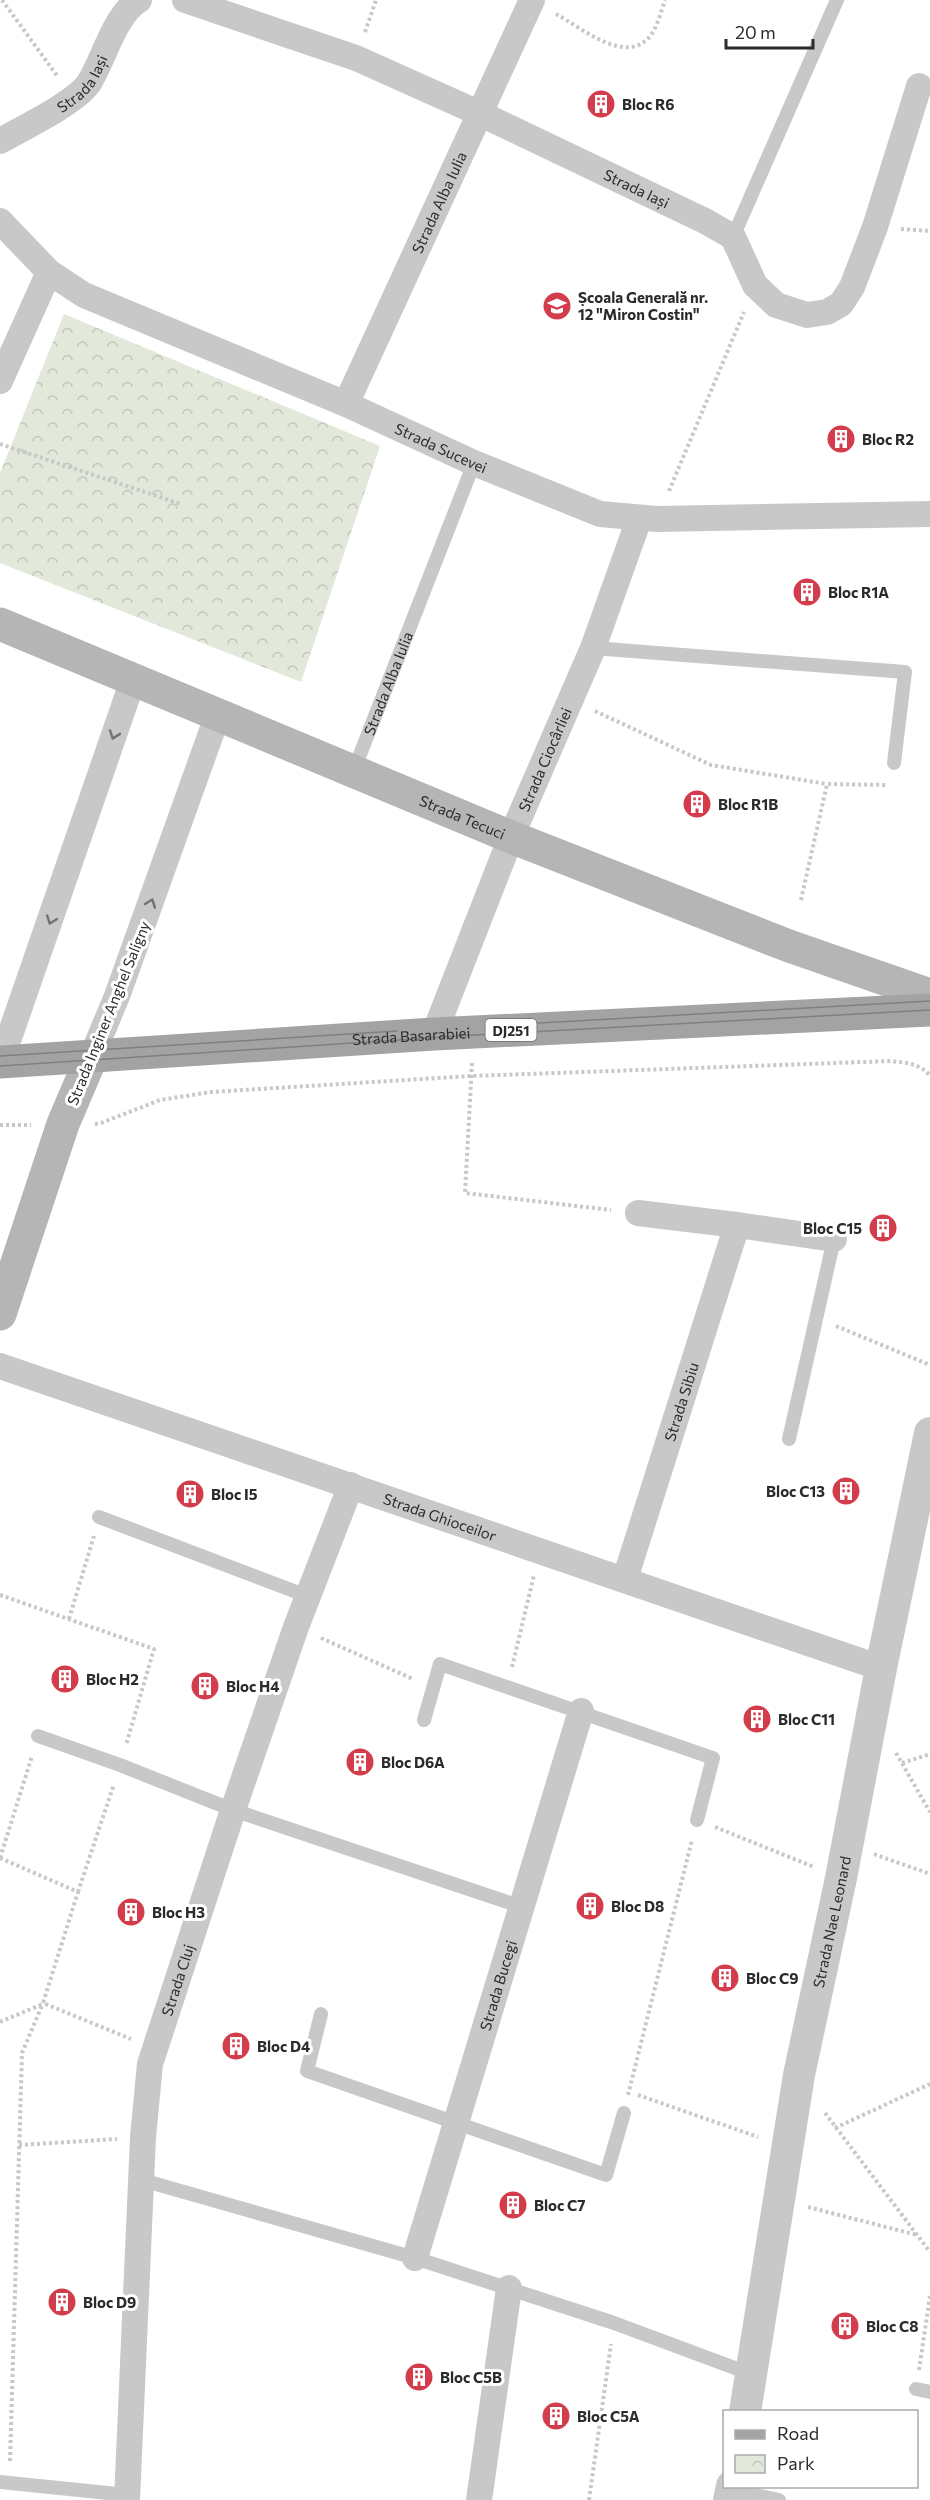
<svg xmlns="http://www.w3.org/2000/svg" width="930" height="2500" font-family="Commissioner,sans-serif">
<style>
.park{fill:url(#park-crowns)}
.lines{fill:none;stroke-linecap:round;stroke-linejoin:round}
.path{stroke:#c8c8c8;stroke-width:4;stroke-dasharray:3 3;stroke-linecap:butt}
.service{stroke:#c8c8c8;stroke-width:14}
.minor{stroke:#c8c8c8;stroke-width:26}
.tertiary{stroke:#c8c8c8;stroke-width:32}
.secondary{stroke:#b5b5b5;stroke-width:33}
.primary{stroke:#a3a3a3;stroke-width:33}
.tram{stroke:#808080;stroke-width:1.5}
.oneway{stroke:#727272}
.labels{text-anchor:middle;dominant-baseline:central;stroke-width:6;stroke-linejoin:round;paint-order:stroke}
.shield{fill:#fff;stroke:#6b6b6b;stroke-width:1.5}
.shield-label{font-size:14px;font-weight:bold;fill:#2b2b2b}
.street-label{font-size:15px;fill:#2b2b2b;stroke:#fff}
.poi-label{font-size:15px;font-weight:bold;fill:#2b2b2b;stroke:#fff;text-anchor:start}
</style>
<defs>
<pattern id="park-crowns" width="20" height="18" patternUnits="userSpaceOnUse" patternTransform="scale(1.5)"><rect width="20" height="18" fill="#e2e8da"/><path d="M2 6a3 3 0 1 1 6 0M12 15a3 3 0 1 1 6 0" fill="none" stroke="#c2c7bb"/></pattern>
</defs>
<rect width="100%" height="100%" fill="#fff"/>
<!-- park -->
<path class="park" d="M 64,314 L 380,446 L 301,682 L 0,563 L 0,473 Z"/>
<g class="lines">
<!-- path -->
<path class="path" d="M 2,0 L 58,77
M 556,14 C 582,28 627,67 651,35 C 658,25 661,11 665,0
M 365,32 L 376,0
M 901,229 L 930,231
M 0,444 L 181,504
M 669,491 L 744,312
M 595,711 L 711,765 L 827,784
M 801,900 L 827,784 L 887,785
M 472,1063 L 465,1193 L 611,1210
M 95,1124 L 101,1123 L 160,1100 L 211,1092 L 471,1076 L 891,1061 C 906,1063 920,1063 930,1076
M 0,1125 L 31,1125
M 836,1326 L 930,1365
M 0,1595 L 154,1649 L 126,1745
M 69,1619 L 94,1536
M 321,1638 L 413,1679
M 512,1667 L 534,1575
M 896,1753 L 930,1812
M 902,1763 L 930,1754
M 715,1827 L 814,1867
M 874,1854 L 930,1874
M 0,1858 L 78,1892 L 43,2003 L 131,2039
M 0,1858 L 32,1756
M 78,1892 L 114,1784
M 0,2022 L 43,2004
M 628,2095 L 692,1840
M 638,2095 L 758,2137
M 825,2113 L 930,2252
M 835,2128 L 930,2084
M 19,2145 L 117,2139
M 808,2207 L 917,2235
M 919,2370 L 930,2296
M 10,2461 L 22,2053 L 43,2003
M 589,2500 L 611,2344"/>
<!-- service -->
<g class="service">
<path d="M 733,237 L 837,0"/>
<path d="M 593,648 L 905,672 L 894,763"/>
<path id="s1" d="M 354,770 L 474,463"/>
<path d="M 789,1439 L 834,1239"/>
<path d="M 99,1517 L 307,1596"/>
<path d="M 424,1720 L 440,1664 L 713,1758 L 697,1820"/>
<path d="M 38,1736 L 120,1765 L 233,1810 L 522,1907"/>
<path d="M 321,2014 L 307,2071 L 606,2175 L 624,2113"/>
<path d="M 142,2180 L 415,2258 L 614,2323 L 751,2374"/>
<path d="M 916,2389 L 930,2392"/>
<path d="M 0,2482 L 127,2495"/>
<path d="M 731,2490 L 779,2500"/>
</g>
<!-- minor -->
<g class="minor">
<path id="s2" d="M 185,0 L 356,58 L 481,114 L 705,221 L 733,237 L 755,285 L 776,305 L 807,315 L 827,312 L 841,304 L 852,287 L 875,227 L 919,86"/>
<path id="s3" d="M 0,141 C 23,128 75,103 89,83 C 104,59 115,14 139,0"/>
<path id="s4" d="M 0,221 L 49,272 L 84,295 L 346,404 L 474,463 L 600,514 L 657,519 L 930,514"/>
<path d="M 0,381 L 49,272"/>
<path id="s5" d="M 346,404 L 532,0"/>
<path id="s6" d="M 434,1034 L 511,837 L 593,648 L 639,519"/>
<path d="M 92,1056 L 117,996 L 218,714"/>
<path d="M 1,1061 L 133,680"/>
<path d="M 638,1213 L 737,1225"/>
<path id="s7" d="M 0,1366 L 881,1668"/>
<path id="s8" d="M 625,1579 L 737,1225 L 834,1239"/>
<path id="s9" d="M 415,2258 L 581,1711"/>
<path id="s10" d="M 127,2500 L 143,2137 L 150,2064 L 233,1810 L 296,1627 L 351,1485"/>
<path d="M 479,2500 L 509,2288"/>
</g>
<!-- tertiary -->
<g class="tertiary">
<path id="s11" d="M 745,2412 L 799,2075 L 841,1878 L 881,1668 L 930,1433"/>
<path d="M 729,2500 L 732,2486"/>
</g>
<!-- secondary -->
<g class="secondary">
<path id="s12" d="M 0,624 L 511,837 L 789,946 L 930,995"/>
<path d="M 0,1314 L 63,1124 L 92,1056"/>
</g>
<!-- primary -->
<path class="primary" id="s13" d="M 0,1062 L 434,1034 L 930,1010"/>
<!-- tram -->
<path class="tram" d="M 487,1026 L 930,1001
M 0,1056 L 397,1031
M 0,1066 L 474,1035 L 930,1010"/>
</g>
<!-- one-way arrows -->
<defs><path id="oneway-chevron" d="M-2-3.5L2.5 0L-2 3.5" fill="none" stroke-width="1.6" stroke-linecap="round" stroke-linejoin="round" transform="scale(1.5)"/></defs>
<g class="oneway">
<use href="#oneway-chevron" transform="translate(114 735) rotate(109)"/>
<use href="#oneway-chevron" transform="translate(151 903) rotate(-70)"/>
<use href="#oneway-chevron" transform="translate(51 920) rotate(110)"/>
</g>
<!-- icons -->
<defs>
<g id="building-disc" transform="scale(1.5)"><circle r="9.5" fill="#d33c4b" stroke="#fff"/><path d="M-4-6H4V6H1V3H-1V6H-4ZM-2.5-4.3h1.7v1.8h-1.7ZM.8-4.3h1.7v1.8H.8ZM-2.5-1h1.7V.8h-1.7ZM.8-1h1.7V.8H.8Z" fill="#fff"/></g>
<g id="school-disc" transform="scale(1.5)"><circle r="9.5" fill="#d33c4b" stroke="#fff"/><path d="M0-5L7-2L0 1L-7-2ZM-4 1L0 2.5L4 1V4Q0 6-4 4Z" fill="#fff"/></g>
</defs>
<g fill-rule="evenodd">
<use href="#building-disc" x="601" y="104"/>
<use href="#school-disc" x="557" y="306"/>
<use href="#building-disc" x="841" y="439"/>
<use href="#building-disc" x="807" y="592"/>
<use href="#building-disc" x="697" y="804"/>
<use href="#building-disc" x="883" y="1228"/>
<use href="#building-disc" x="846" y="1491"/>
<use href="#building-disc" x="190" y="1494"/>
<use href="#building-disc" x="65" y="1679"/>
<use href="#building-disc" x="205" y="1686"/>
<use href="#building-disc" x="757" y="1719"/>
<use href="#building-disc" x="360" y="1762"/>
<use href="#building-disc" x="590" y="1906"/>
<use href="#building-disc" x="131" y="1912"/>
<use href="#building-disc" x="725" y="1978"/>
<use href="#building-disc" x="236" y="2046"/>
<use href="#building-disc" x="513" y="2205"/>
<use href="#building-disc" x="62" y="2302"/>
<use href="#building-disc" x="845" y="2326"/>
<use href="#building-disc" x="419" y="2377"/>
<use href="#building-disc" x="556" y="2416"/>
</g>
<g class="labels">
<!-- shield labels -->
<rect class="shield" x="485.5" y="1019" width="51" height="22" rx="4.5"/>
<g class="shield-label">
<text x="511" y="1030">DJ251</text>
</g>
<!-- street labels -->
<g class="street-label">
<text stroke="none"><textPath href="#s3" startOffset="102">Strada Iași</textPath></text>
<text stroke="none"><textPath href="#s2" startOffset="490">Strada Iași</textPath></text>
<text stroke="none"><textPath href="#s5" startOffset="222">Strada Alba Iulia</textPath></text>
<text stroke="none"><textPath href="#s4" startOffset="501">Strada Sucevei</textPath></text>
<text stroke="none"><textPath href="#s1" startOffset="93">Strada Alba Iulia</textPath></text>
<text stroke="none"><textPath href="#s6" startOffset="296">Strada Ciocârliei</textPath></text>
<text stroke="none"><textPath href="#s12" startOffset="501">Strada Tecuci</textPath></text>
<text transform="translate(108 1013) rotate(-68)">Strada Inginer Anghel Saligny</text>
<text stroke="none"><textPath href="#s13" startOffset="412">Strada Basarabiei</textPath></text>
<text stroke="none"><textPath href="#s8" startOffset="186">Strada Sibiu</textPath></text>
<text stroke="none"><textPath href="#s7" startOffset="465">Strada Ghioceilor</textPath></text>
<text stroke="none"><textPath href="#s11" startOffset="498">Strada Nae Leonard</textPath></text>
<text stroke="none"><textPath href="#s10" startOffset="525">Strada Cluj</textPath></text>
<text stroke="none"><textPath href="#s9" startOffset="285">Strada Bucegi</textPath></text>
</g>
<!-- poi labels -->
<g class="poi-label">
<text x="622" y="104">Bloc R6</text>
<text x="578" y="297">Școala Generală nr.<tspan x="578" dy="17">12 "Miron Costin"</tspan></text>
<text x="862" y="439">Bloc R2</text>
<text x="828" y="592">Bloc R1A</text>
<text x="718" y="804">Bloc R1B</text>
<text x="862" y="1228" text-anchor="end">Bloc C15</text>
<text x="825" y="1491" text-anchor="end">Bloc C13</text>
<text x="211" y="1494">Bloc I5</text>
<text x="86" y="1679">Bloc H2</text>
<text x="226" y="1686">Bloc H4</text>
<text x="778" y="1719">Bloc C11</text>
<text x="381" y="1762">Bloc D6A</text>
<text x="611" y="1906">Bloc D8</text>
<text x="152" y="1912">Bloc H3</text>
<text x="746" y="1978">Bloc C9</text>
<text x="257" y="2046">Bloc D4</text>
<text x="534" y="2205">Bloc C7</text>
<text x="83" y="2302">Bloc D9</text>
<text x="866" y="2326">Bloc C8</text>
<text x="440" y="2377">Bloc C5B</text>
<text x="577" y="2416">Bloc C5A</text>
</g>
</g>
<!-- legend -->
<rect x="723" y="2410" width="195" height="78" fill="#ffffff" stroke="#aaaaaa" stroke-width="1.5"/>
<rect x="735" y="2430" width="30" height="9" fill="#a3a3a3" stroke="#aaaaaa" stroke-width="1.5"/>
<text x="777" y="2440" font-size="18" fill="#2b2b2b">Road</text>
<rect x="735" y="2455" width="30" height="18" fill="url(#park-crowns)" stroke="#aaaaaa" stroke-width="1.5"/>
<text x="777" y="2470" font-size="18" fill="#2b2b2b">Park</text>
<!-- scale -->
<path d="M726 39v9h87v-9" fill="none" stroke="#2b2b2b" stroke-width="3"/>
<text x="735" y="39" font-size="18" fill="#2b2b2b" stroke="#ffffff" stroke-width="4.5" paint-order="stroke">20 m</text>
</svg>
